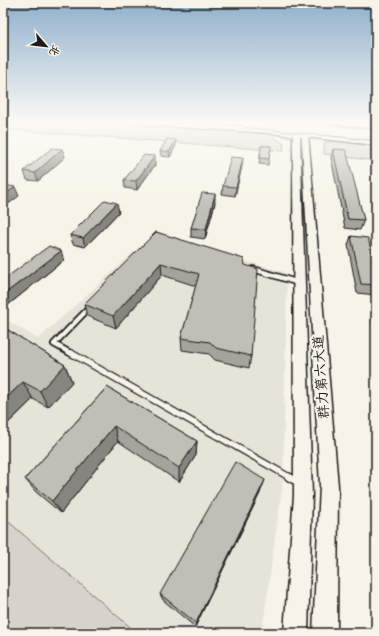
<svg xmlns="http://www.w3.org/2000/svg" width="379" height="636" font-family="Pangolin,'LXGW WenKai TC',sans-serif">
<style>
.built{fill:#e6e3d9}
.green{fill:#d7d3cb;stroke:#7a7874}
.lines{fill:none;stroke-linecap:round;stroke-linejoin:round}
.lane-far2-casing{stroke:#1c1c1c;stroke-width:8}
.lane-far1-casing{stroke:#1c1c1c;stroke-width:8}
.lane-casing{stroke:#1c1c1c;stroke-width:10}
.secondary-casing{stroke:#1c1c1c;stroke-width:3}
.highway-casing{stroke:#1c1c1c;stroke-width:3}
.lane-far2{stroke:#f7f3e8;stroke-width:4.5}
.lane-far1{stroke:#f7f3e8;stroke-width:5.5}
.lane{stroke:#f7f3e8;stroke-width:7}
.secondary{fill:#f7f3e8;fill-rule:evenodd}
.highway{fill:#f7f3e8;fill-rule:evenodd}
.highway-bridge-casing{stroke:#1c1c1c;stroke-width:12;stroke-linecap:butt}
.highway-bridge{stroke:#f7f3e8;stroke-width:10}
.wall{fill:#a5a39c;stroke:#1c1c1c}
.shaded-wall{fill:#86857f;stroke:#1c1c1c}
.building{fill:#c0beb5;stroke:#1c1c1c}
.labels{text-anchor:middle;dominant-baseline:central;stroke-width:4;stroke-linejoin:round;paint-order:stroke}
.street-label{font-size:14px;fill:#1c1c1c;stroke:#f7f3e8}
</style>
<rect width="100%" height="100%" fill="#f7f3e8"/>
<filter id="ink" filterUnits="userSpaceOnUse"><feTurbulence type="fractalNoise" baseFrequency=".025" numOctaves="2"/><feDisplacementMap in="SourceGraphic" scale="8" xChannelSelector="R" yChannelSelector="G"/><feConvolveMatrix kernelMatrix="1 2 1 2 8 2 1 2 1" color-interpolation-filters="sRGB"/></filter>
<g filter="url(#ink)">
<!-- built -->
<path class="built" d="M 154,234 L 287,273 L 283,481 L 262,633 L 3,633 L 3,318 L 38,339 Z"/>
<!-- green -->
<path class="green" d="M 4,122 L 107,122 L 269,134 L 284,144 L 283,151 L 3,129 L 3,123 Z
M 334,141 L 376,146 L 376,161 L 324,154 L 324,143 Z
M 3,517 L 137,633 L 3,633 Z"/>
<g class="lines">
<!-- lane-far2 casing -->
<g class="lane-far2-casing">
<path id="lane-far2" d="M 253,269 L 299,283
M 72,354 L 54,344 L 89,308"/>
</g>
<!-- lane-far1 casing -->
<g class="lane-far1-casing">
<path id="lane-far1" d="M 71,353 L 291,478"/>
</g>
<!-- lane casing -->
<g class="lane-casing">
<path id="lane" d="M 289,477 L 298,482"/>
</g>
<!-- secondary casing -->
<g class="secondary-casing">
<path id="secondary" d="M 301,122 L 307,122 L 338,486 L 337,633 L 313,633 L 320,486 Z
M 293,134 L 299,134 L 300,136 L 312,495 L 308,633 L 284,633 L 294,495 Z"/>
</g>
<!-- highway casing -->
<g class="highway-casing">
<path id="highway" d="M 144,122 C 222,122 299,131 376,139 L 376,145 L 268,133 L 148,125 Z
M 337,122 L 376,123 L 376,129 L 341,125 Z"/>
</g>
<!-- lane-far2 -->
<use href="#lane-far2" class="lane-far2"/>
<!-- lane-far1 -->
<use href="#lane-far1" class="lane-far1"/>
<!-- lane -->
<use href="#lane" class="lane"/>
<!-- secondary -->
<use href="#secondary" class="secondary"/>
<!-- highway -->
<use href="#highway" class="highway"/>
<!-- highway-bridge casing -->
<g class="highway-bridge-casing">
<path id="highway-bridge" d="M 246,122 L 376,135"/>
</g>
<!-- highway-bridge -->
<use href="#highway-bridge" class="highway-bridge"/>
</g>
<!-- wall -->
<path class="wall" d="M 176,145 L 170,157 L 161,156 L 160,151 Z
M 261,146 L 271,146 L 268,165 L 259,164 Z
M 62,149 L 65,157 L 38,181 L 27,180 L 24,171 Z
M 333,149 L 364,220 L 360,230 L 345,228 L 331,158 Z
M 155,165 L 137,190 L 125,188 L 124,180 Z
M 242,166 L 235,196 L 222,194 L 223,186 Z
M 215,203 L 205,239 L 191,237 L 191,228 Z
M 119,212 L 85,247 L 73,244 L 70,235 Z
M 156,232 L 245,265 L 251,356 L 249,368 L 215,360 L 209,354 L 182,350 L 181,338 L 196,286 L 162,275 L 116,328 L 87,316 L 84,304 Z
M 351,236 L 376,285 L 376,295 L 357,293 L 348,245 Z
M 64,260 L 8,305 L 3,302 L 3,280 Z
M 376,311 L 376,336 L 372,318 Z
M 3,327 L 65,365 L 72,382 L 48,407 L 33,399 L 3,428 Z
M 107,387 L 197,441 L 196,455 L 179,482 L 118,441 L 61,513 L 36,492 L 25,479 Z
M 260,493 L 195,627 L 163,600 L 160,594 Z"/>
<!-- shaded-wall -->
<path class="shaded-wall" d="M 176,140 L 176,145 L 170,157 L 169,152 Z
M 62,149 L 65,157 L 38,181 L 35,173 Z
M 155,156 L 155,165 L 137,190 L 136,181 Z
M 243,158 L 242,166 L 235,196 L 236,187 Z
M 15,187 L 19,196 L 3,208 L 3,196 Z
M 215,194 L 215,203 L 205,239 L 206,229 Z
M 117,203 L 119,212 L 85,247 L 83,238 Z
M 61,251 L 64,260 L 8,305 L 3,295 Z
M 161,263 L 162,275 L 116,328 L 113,316 Z
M 65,365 L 72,382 L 48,407 L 40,391 Z
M 23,382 L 33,399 L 3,428 L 3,401 Z
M 114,426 L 118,441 L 61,513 L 52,501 Z
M 197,441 L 196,455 L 179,482 L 179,468 Z
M 265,480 L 260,493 L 195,627 L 196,623 Z"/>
<!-- building -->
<path class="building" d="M 167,139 L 176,140 L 169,152 L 160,151 Z
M 261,146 L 271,146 L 269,159 L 260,158 Z
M 52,148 L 62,149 L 35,173 L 24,171 Z
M 333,149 L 346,150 L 364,220 L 348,219 Z
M 144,155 L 155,156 L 136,181 L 124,180 Z
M 231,157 L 243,158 L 236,187 L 223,186 Z
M 4,185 L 15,187 L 3,196 L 3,186 Z
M 202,193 L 215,194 L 206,229 L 191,228 Z
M 105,200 L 117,203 L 83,238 L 70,235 Z
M 156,232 L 244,259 L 245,265 L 258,269 L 251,356 L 216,348 L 210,342 L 181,338 L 199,274 L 161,263 L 113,316 L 84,304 Z
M 351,236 L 368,238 L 376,269 L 376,285 L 361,284 Z
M 49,246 L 61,251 L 3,295 L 3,280 Z
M 3,327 L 65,365 L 40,391 L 23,382 L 3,401 Z
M 107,387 L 197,441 L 179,468 L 114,426 L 52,501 L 25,479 Z
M 235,462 L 265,480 L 196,623 L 160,594 Z"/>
</g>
<!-- sky -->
<linearGradient id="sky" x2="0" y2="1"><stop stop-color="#90b0cc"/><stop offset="0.58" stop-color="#fbfaf5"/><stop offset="1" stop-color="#fbfaf5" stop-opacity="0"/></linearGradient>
<rect width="379" height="211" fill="url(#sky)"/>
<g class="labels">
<!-- street labels -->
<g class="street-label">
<text transform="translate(321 377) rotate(-94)">群力第六大道</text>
</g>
</g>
<!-- margin -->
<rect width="379" height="636" fill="none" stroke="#f7f3e8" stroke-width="16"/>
<rect x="8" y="8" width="363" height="620" fill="none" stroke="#1c1c1c" stroke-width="1.5" filter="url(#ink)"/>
<!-- north arrow -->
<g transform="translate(46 46) rotate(118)" stroke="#f7f3e8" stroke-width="3" paint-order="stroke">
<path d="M0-3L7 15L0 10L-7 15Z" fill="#1c1c1c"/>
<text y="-6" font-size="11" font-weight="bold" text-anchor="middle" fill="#1c1c1c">北</text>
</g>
</svg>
